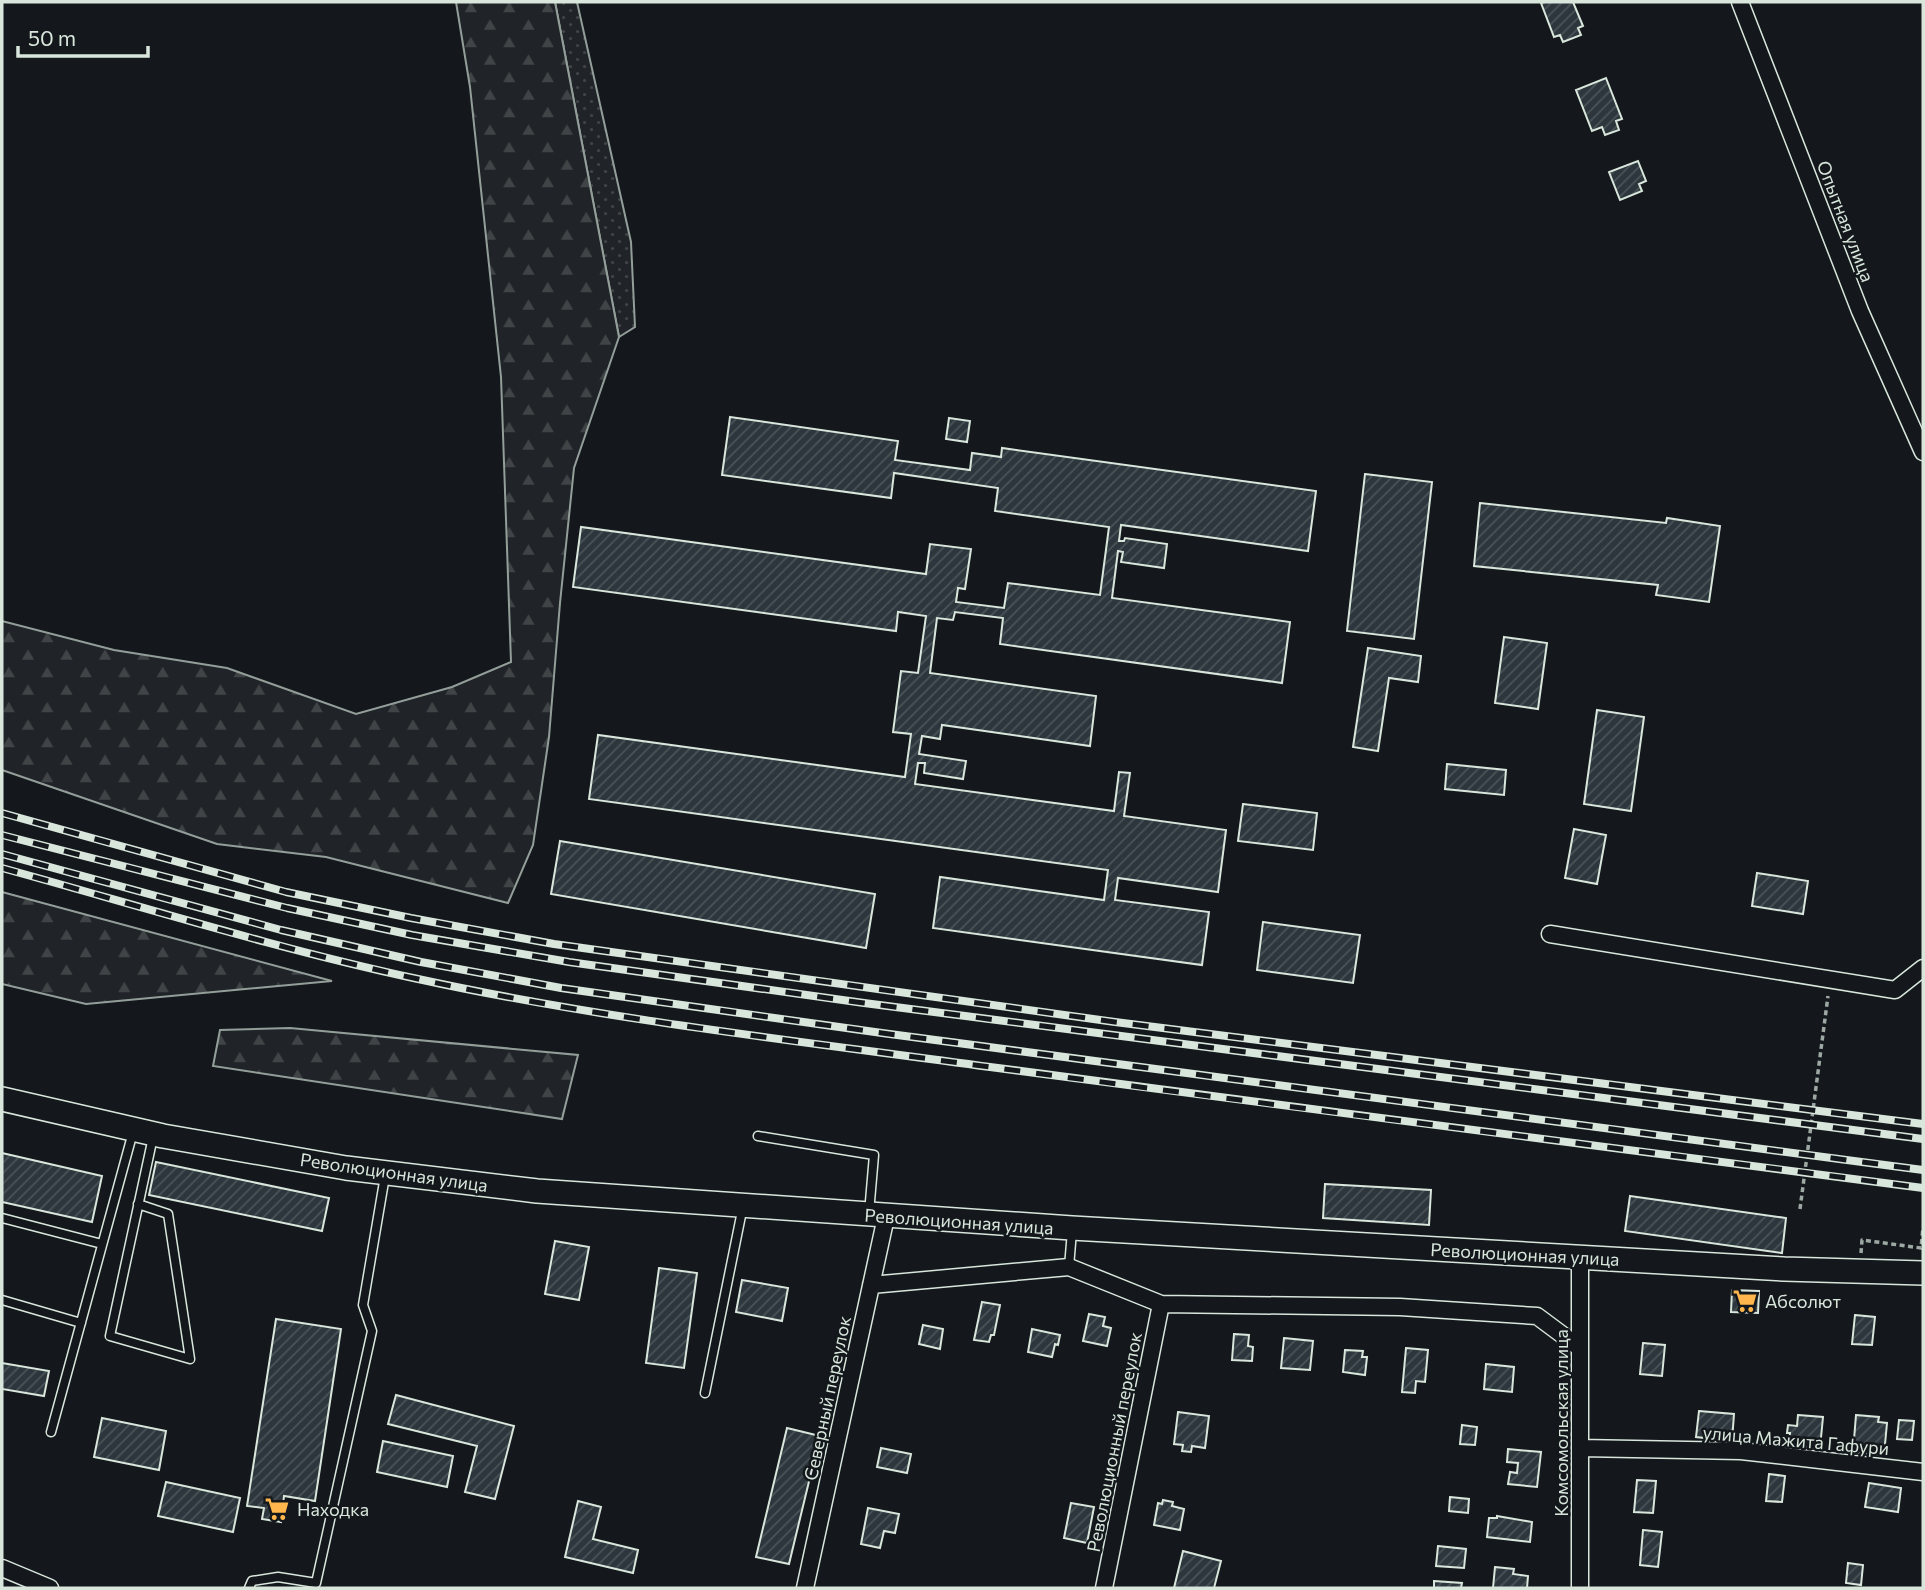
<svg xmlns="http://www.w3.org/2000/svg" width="1925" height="1590" font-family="Commissioner,sans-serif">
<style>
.grass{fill:url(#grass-dots);stroke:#939e99;stroke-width:2}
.forest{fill:url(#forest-firs);stroke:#939e99;stroke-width:2}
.building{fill:url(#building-hatch);stroke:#d8e6dc;stroke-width:2}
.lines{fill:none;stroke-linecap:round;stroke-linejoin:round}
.service-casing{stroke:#d8e6dc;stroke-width:11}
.minor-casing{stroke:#d8e6dc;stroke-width:19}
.secondary-casing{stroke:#d8e6dc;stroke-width:26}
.path{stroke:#9da8a2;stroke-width:3.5;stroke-dasharray:5 3.5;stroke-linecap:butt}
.service{stroke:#14181c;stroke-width:8}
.minor{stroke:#14181c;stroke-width:16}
.secondary{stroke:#14181c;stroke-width:23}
.rail-casing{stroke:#d8e6dc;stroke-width:8}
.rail{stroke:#14181c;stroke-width:5;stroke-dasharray:16;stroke-linecap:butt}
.labels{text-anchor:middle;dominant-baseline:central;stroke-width:5;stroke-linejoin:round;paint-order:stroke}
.street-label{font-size:18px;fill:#d8e6dc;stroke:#14181c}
.poi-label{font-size:18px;fill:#d8e6dc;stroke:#14181c;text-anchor:start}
</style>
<defs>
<pattern id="grass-dots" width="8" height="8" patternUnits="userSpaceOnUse" patternTransform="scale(1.75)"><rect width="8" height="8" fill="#202428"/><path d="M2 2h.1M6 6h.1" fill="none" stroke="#404447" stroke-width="1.8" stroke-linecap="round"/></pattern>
<pattern id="forest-firs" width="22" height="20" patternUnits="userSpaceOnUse" patternTransform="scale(1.75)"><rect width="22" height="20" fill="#202428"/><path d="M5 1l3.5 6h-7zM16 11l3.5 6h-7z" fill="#404447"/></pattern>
<pattern id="building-hatch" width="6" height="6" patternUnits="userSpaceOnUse" patternTransform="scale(1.75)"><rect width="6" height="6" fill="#2c363c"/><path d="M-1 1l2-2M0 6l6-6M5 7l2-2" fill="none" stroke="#4a5358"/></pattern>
</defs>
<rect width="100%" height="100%" fill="#14181c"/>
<!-- grass -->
<path class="grass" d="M 555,2 L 577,2 L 631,242 L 635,327 L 619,337 Z"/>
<!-- forest -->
<path class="forest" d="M 456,2 L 555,2 L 619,337 L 574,468 L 560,603 L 549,737 L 533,845 L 508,903 L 326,857 L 217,844 L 2,770 L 2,621 L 114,650 L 227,668 L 356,714 L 452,687 L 511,662 L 501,377 L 470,87 Z
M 2,892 L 332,981 L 86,1004 L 2,984 Z
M 290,1028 L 578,1055 L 562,1119 L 213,1066 L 220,1030 Z"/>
<!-- building -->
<path class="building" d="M 1545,2 L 1573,2 L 1583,26 L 1578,28 L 1581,35 L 1563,42 L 1560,35 L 1554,37 L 1541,3 Z
M 1606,78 L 1622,119 L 1616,121 L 1619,130 L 1605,135 L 1602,127 L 1592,131 L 1576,90 Z
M 1638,161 L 1646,181 L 1639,184 L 1642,191 L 1620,200 L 1609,172 Z
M 730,417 L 898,441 L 895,460 L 970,470 L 972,453 L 1001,457 L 1002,448 L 1316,491 L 1308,551 L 1121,525 L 1119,541 L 1124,541 L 1125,538 L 1167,544 L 1164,568 L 1121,562 L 1123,552 L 1118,551 L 1112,598 L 1290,622 L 1282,683 L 1000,644 L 1003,618 L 955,612 L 953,620 L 937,618 L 930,673 L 1096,696 L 1090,746 L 942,725 L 940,739 L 922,736 L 919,754 L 966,761 L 963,779 L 924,773 L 925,763 L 918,763 L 915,784 L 1114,811 L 1119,772 L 1130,773 L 1124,816 L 1226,830 L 1218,892 L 1118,878 L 1115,900 L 1209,912 L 1202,965 L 933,928 L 940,877 L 1104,900 L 1108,870 L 589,799 L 598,735 L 905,777 L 911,734 L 893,732 L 901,671 L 918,673 L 926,616 L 898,612 L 896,631 L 573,587 L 581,527 L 926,574 L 930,544 L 971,549 L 965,589 L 958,588 L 956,602 L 1004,608 L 1008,583 L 1100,595 L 1109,527 L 995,511 L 998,488 L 894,473 L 891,498 L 722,475 Z
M 949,418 L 970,421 L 967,442 L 946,439 Z
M 1365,474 L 1432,482 L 1414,639 L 1347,631 Z
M 1480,503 L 1666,523 L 1667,518 L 1720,526 L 1709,602 L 1656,595 L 1658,585 L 1474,566 Z
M 1504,637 L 1547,643 L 1538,709 L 1495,703 Z
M 1368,648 L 1421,656 L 1418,682 L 1389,678 L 1378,751 L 1353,747 Z
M 1597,710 L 1644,717 L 1631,811 L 1584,804 Z
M 1447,764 L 1506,770 L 1504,795 L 1445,789 Z
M 1243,804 L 1317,813 L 1313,850 L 1238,841 Z
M 1574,829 L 1606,835 L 1597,884 L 1565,878 Z
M 560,841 L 875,894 L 866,948 L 551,894 Z
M 1757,873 L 1808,881 L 1803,914 L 1752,906 Z
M 1263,922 L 1360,935 L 1353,983 L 1257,970 Z
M 2,1153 L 102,1176 L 92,1222 L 2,1202 Z
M 156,1162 L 329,1198 L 322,1231 L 149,1195 Z
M 1325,1184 L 1431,1190 L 1429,1225 L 1323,1218 Z
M 1630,1196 L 1786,1218 L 1782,1253 L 1625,1231 Z
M 555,1241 L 589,1247 L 579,1300 L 545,1294 Z
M 659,1268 L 697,1273 L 684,1368 L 646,1363 Z
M 742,1280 L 788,1288 L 782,1321 L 736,1312 Z
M 1732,1290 L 1759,1291 L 1758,1313 L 1731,1312 Z
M 982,1302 L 1000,1305 L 994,1335 L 991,1335 L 989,1342 L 974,1340 Z
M 1089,1314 L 1105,1317 L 1103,1326 L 1111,1328 L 1107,1346 L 1083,1341 Z
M 1855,1315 L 1875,1317 L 1872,1345 L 1852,1344 Z
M 276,1319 L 341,1329 L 315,1501 L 284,1496 L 281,1522 L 262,1519 L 264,1508 L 247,1506 Z
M 923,1325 L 943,1329 L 940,1349 L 919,1344 Z
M 1032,1329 L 1060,1335 L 1058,1345 L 1055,1344 L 1052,1357 L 1028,1352 Z
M 1234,1334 L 1249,1335 L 1248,1346 L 1253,1347 L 1252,1361 L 1232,1360 Z
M 1284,1338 L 1313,1341 L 1310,1370 L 1281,1368 Z
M 1643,1343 L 1665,1345 L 1662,1376 L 1640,1374 Z
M 1406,1348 L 1428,1350 L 1425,1382 L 1416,1381 L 1415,1393 L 1402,1392 Z
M 1345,1350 L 1363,1351 L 1362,1357 L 1367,1357 L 1365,1375 L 1343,1372 Z
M 2,1363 L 49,1371 L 44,1396 L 2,1389 Z
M 1486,1364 L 1514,1367 L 1512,1392 L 1484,1389 Z
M 396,1395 L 514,1426 L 495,1499 L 465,1492 L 477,1446 L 388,1424 Z
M 1699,1411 L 1734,1414 L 1732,1441 L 1696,1437 Z
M 1178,1412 L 1209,1416 L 1205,1448 L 1192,1446 L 1191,1452 L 1182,1451 L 1183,1445 L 1174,1444 Z
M 1798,1415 L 1823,1417 L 1820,1448 L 1789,1445 L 1790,1433 L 1787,1433 L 1788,1425 L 1797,1426 Z
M 1856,1415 L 1879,1417 L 1878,1422 L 1887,1423 L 1884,1455 L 1853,1452 Z
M 102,1418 L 166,1431 L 159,1470 L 94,1457 Z
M 1899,1420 L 1914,1421 L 1912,1440 L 1897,1439 Z
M 1462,1425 L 1477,1427 L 1475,1445 L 1460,1444 Z
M 787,1428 L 820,1436 L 789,1564 L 756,1557 Z
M 383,1441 L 453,1456 L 447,1487 L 377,1472 Z
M 881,1448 L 911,1454 L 907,1473 L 877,1467 Z
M 1508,1449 L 1541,1452 L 1537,1487 L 1508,1484 L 1510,1472 L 1517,1473 L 1518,1463 L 1507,1462 Z
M 1769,1474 L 1785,1476 L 1782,1502 L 1766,1501 Z
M 1637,1480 L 1656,1481 L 1653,1513 L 1634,1512 Z
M 166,1482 L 240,1498 L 233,1532 L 158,1516 Z
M 1869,1483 L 1901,1488 L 1898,1512 L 1865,1507 Z
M 1450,1497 L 1469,1499 L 1468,1513 L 1449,1511 Z
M 1163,1500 L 1173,1502 L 1172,1506 L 1184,1509 L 1180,1530 L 1154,1525 L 1158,1503 L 1162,1504 Z
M 578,1501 L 601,1507 L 593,1539 L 638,1550 L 633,1573 L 565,1557 Z
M 1071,1503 L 1094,1507 L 1087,1543 L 1064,1538 Z
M 868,1508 L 899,1514 L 895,1533 L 884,1531 L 880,1548 L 861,1544 Z
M 1497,1516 L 1532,1522 L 1530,1542 L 1487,1537 L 1489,1518 L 1497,1518 Z
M 1643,1530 L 1662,1532 L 1658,1567 L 1640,1565 Z
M 1438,1546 L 1466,1549 L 1464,1568 L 1436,1566 Z
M 1183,1551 L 1221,1561 L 1214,1588 L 1174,1588 Z
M 1848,1563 L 1863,1565 L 1861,1585 L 1846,1583 Z
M 1495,1567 L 1514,1569 L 1513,1574 L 1528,1576 L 1527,1588 L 1493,1588 Z
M 1434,1581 L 1462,1583 L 1461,1588 L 1434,1588 Z"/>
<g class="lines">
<!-- service casing -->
<g class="service-casing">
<path id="service" d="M 758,1136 L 874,1155 L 869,1213
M 138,1204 L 168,1214 L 190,1359 L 110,1336 L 153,1137
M 2,1218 L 102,1244
M 1069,1267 L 1072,1231
M 2,1300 L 81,1323
M 705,1393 L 743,1206
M 51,1432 L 133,1132
M 249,1588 L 252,1581 L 278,1577 L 316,1583 L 372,1331 L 363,1305 L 385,1176"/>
</g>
<!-- minor casing -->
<g class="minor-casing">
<path id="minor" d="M 1740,2 L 1860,311 L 1923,452
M 1550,934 L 1895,990 L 1923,968
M 871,1285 L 1069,1267 L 1161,1304 L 1400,1307 L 1537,1316 L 1580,1348
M 1580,1448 L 1741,1451 L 1923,1472
M 2,1568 L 50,1588
M 805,1588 L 886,1217
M 1104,1588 L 1161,1304
M 1580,1588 L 1580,1257"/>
</g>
<!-- secondary casing -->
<g class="secondary-casing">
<path id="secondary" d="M 2,1099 L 163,1136 L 346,1168 L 537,1191 L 1072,1228 L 1784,1269 L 1923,1273"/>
</g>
<!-- path -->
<path class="path" d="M 1800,1209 L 1828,996
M 1861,1253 L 1862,1240 L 1921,1248 L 1923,1227"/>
<!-- service -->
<use href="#service" class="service"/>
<!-- minor -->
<use href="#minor" class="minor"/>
<!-- secondary -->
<use href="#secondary" class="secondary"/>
<!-- rail casing -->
<g class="rail-casing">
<path id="rail" d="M 2,813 L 286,892 L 411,918 L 554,944 L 1115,1022 L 1923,1124
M 2,835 L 287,908 L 412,935 L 569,962 L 864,1003 L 1923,1139
M 2,854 L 281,930 L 421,962 L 561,988 L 882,1033 L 1923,1170
M 2,868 C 140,906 278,949 418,979 C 607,1020 799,1041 990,1067 C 1301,1109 1612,1147 1923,1188"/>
</g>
<!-- rail -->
<use href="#rail" class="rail"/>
</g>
<!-- icons -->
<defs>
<g id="supermarket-bare" transform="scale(1.89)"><path d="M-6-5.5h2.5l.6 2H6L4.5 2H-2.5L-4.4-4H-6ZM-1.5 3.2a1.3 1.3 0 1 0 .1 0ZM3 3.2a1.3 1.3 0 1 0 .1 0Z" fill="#ffb74d" stroke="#14181c" stroke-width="2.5" paint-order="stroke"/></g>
</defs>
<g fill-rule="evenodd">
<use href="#supermarket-bare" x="1745" y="1301"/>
<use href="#supermarket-bare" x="277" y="1509"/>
</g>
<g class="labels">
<!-- street labels -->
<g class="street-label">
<text transform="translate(1846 221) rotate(69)">Опытная улица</text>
<text transform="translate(394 1172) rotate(8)">Революционная улица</text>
<text transform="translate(959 1221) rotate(4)">Революционная улица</text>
<text transform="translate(1525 1254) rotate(3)">Революционная улица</text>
<text transform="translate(827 1398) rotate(-78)">Северный переулок</text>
<text transform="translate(1561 1423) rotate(-90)">Комсомольская улица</text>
<text transform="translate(1796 1440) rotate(5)">улица Мажита Гафури</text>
<text transform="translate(1114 1442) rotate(-79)">Революционный переулок</text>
</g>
<!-- poi labels -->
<g class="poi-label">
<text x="1765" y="1301">Абсолют</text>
<text x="297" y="1509">Находка</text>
</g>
</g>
<!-- border -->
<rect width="1925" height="1590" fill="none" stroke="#d8e6dc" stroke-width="7"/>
<!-- scale -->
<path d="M18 46v10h130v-10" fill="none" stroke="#d8e6dc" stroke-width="3.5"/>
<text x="28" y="46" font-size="21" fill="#d8e6dc" stroke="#14181c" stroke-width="5" paint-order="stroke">50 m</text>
</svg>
